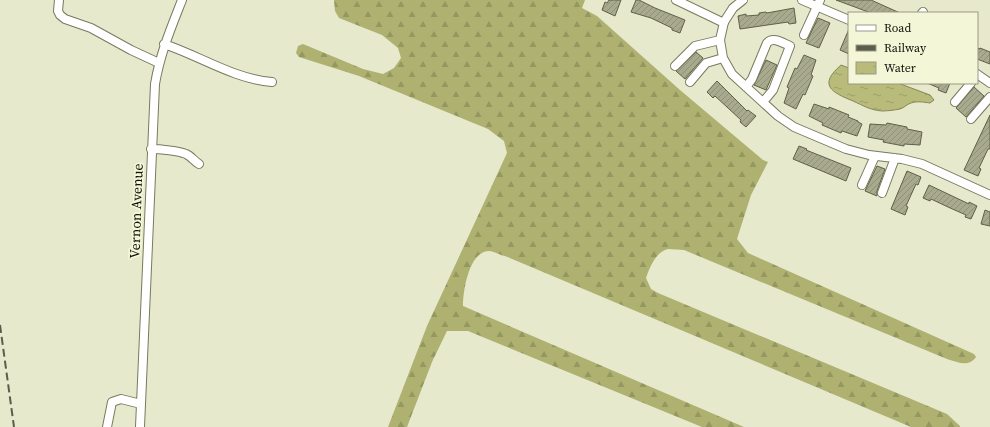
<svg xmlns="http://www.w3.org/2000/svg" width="990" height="427" font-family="'Source Serif 4',serif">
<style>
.forest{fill:url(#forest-firs)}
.water{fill:url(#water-ripples);stroke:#868857}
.building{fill:url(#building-hatch);stroke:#5f6046}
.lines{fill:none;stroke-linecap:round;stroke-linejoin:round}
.minor-casing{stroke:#787a5f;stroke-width:10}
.minor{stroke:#fff;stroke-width:8}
.rail{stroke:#5b5d4c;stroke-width:2;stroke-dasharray:8 4;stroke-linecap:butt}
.labels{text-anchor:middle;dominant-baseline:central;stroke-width:3.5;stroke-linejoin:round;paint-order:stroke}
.street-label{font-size:14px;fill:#101107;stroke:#f4f6d8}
</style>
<defs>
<pattern id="forest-firs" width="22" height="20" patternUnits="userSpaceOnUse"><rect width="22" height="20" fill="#aeb170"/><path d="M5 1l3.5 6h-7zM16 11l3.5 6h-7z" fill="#959760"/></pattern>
<pattern id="water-ripples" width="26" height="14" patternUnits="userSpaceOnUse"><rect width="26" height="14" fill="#b8bb79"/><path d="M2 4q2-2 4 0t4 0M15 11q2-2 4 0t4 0" fill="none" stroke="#9da067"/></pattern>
<pattern id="building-hatch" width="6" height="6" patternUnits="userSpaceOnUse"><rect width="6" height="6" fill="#a8aa8d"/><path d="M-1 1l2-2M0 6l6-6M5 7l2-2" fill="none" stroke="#909178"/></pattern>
</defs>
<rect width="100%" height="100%" fill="#e6e9cb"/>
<!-- forest -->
<path class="forest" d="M 334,0 L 585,0 L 582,8 L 597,16 L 680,90 L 763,160 L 768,162 L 751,195 L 737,239 L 748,253 L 974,354 L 976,357 C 968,368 958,362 947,359 L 684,250 C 679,250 673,249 668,249 C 656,251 649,269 646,278 L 651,289 L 658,293 L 947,414 L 960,426 L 960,427 L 911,427 L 505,256 C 500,255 495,252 490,251 C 469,250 463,291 463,306 L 744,427 L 702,427 L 468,331 L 447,331 L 432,362 L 407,427 L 388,427 L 427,326 L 507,153 L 504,141 L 488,129 L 359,76 L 299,57 L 296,53 L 298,46 L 303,44 L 363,69 L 383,74 L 394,68 L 401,58 L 398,48 L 382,35 L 339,18 L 335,11 Z"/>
<!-- water -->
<path class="water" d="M 841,65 L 849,68 L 849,83 L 898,83 L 930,95 L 934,100 L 930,103 C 923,102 917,101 911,103 C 907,104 904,108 900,109 C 895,110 887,111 882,111 C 870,110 864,106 853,101 C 831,92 818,85 841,65 Z"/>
<!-- building -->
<path class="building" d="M 609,0 L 621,0 L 615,16 L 602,10 L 605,2 L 607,3 Z
M 636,0 L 639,0 L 655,8 L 685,20 L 680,33 L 672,30 L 672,28 L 651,18 L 631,12 Z
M 836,0 L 871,0 L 900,13 L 871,13 Z
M 794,8 L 796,23 L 789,24 L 788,22 L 740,29 L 738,16 L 746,14 L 746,16 L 759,15 L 759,13 L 766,12 L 767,13 Z
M 818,18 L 830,23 L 819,48 L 806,43 Z
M 849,29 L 849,54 L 840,50 Z
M 977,48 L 980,49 L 980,48 L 990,52 L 990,64 L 977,59 Z
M 696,52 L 703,58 L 685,79 L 676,71 Z
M 804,55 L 816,60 L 811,75 L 813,76 L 805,95 L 803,94 L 796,109 L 784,103 L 789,88 L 787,87 L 795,68 L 797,69 Z
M 766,60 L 777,65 L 766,90 L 754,85 Z
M 717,81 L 747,111 L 748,110 L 756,116 L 746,127 L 740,122 L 741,120 L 715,96 L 713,98 L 707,92 Z
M 927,83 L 950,83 L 946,93 L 938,90 L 939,88 Z
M 974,87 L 984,96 L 966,117 L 956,108 Z
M 814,104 L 829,109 L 829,107 L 849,115 L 848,117 L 858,121 L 858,122 L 862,124 L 857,136 L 842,131 L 841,133 L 822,125 L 823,123 L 809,116 Z
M 990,115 L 990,149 L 988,149 L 979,168 L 981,169 L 978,176 L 964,170 Z
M 887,123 L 907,127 L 907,129 L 922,132 L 920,145 L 904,144 L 904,146 L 883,142 L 884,140 L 868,137 L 870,124 L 886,125 Z
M 799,146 L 807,149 L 806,150 L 851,168 L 846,181 L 793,159 Z
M 877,166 L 885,169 L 877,191 L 877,196 L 865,191 Z
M 907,171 L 921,177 L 918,185 L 916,184 L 906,206 L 908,207 L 905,215 L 891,209 Z
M 929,185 L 969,204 L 969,202 L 977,206 L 971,219 L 965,217 L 966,215 L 948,207 L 931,199 L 930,201 L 923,198 Z
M 985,210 L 990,212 L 990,226 L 981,224 Z"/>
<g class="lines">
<!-- minor casing -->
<g class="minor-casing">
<path id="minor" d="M 59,0 L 58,11 L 60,15 L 65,19 L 91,28 L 131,50 L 159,63
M 676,0 L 724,23
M 743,0 L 733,8 L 724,22 L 720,40 L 723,58 L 732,74 L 778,116 L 794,127 L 846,149 L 869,155 L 902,159 L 922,164 L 990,195
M 802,0 L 849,20
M 922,13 L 923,12
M 804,35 L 820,0
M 164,44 C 200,56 234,79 272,82
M 675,66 L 695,46 L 720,40
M 977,74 L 990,83
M 690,82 L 706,63 L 723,58
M 746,87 L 752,79 L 767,43 C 773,36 783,43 790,46 L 773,90 L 763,102
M 955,102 L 971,83
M 971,119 L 990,97
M 151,149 C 160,149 179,151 186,154 C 191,156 194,161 199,164
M 862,185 L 875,156
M 882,193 L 895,158
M 107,427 L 112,402 L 121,399 L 141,404
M 140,427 L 155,84 C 160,54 171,28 182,0"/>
</g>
<!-- minor -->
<use href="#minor" class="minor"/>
<!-- rail -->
<path class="rail" d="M 0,325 L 14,427"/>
</g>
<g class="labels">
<!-- street labels -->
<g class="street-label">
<text transform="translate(136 211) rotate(-88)">Vernon Avenue</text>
</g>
</g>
<!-- legend -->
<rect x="848" y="12" width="130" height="72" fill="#f4f6d8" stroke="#999a84"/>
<rect x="856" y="25" width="20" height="6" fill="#ffffff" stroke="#999a84"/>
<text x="884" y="32" font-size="12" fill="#101107">Road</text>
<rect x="856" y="45" width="20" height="6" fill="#5b5d4c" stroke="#999a84"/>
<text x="884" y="52" font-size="12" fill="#101107">Railway</text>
<rect x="856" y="62" width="20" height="12" fill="url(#water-ripples)" stroke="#999a84"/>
<text x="884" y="72" font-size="12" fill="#101107">Water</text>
</svg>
